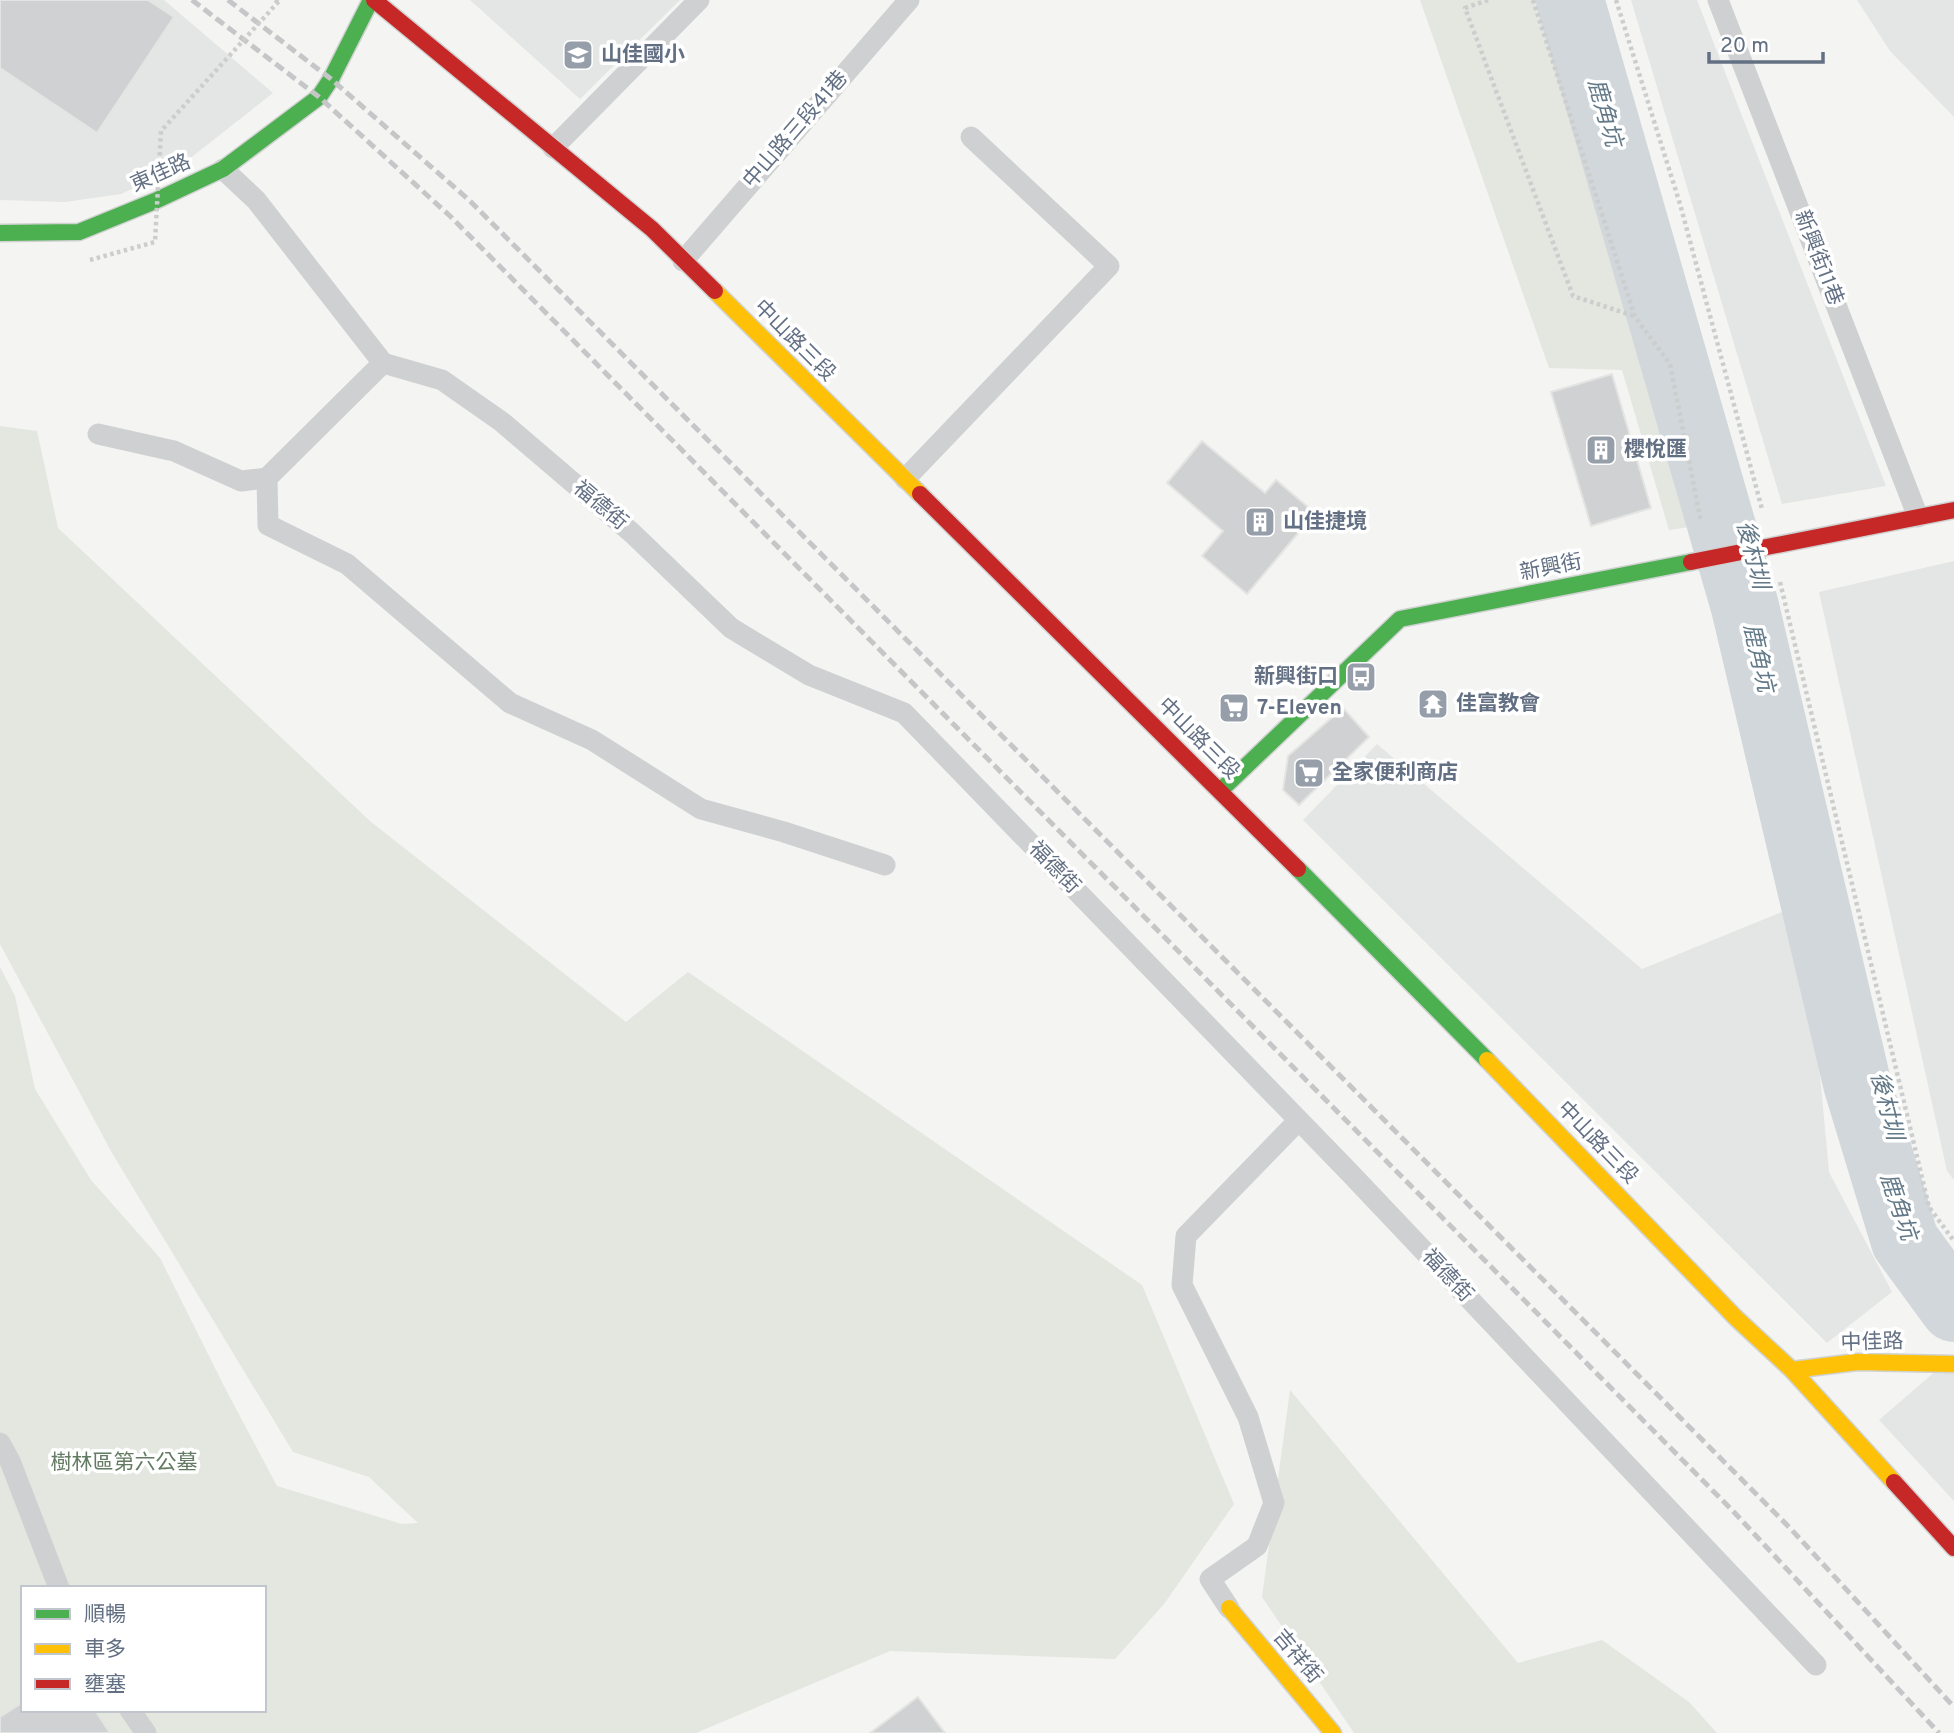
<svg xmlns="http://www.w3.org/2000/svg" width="1954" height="1733" font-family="Overpass,'Noto Sans TC',sans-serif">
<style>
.built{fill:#e4e5e5}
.green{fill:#e3e7e0;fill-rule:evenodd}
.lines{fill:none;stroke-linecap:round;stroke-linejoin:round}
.stream{stroke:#d1d7db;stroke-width:12}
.river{stroke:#d1d7db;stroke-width:68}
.building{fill:#d0d1d2;stroke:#e4e4e2;stroke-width:2}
.fast-casing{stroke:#d0d2d2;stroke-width:19}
.slow-casing{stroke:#d0d2d2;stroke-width:19}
.jam-casing{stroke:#d0d2d2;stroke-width:19}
.path{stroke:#cccdcd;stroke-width:4.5;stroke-dasharray:3.5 3.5;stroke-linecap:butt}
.lane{stroke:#cfd0d1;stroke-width:21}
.fast{stroke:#4caf50;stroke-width:16}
.slow{stroke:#ffc107;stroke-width:16}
.jam{stroke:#c62828;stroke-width:16}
.rail{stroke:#c5c6c7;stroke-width:5;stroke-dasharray:10 5;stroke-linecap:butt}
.path-bridge{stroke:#cccdcd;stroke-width:4.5;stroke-dasharray:3.5 3.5;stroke-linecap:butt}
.labels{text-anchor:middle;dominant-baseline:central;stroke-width:7;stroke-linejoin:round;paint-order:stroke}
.poi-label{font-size:21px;font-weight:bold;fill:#637084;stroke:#fff;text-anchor:start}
.street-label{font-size:21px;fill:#637084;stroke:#fff}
.park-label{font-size:21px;fill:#637b62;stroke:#fff}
.water-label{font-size:23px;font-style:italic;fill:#637988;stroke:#fff}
</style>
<rect width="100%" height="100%" fill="#f4f4f2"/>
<!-- built -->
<path class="built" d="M 0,0 L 164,0 L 273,93 L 179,167 L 121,194 L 65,202 L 0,200 Z
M 470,0 L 680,0 L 580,99 Z
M 1631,0 L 1697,0 L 1886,486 L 1782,504 Z
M 1857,0 L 1954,0 L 1954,117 L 1890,51 Z
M 1954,561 L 1954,1180 L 1947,1171 L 1819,592 Z
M 1377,744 L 1642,969 L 1804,903 L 1829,1172 L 1892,1292 L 1827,1343 L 1303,820 Z
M 1945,1363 L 1954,1372 L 1954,1501 L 1879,1420 Z"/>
<!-- green -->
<path class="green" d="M 1420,0 L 1600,0 L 1750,518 L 1669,530 L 1622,370 L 1549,368 Z
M 0,426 L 37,431 L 58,528 L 371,822 L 626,1022 L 688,972 L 1142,1285 L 1234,1504 L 1164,1604 L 1115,1659 L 890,1651 L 696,1733 L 0,1733 L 0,967 L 15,996 L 35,1089 L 91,1180 L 160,1258 L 226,1390 L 277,1486 L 402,1524 L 418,1523 L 369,1477 L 293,1452 L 112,1153 L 0,944 ZM 23,1588 L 264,1588 L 264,1710 L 23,1710 Z
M 1290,1390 L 1518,1663 L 1602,1640 L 1689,1702 L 1717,1733 L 1354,1733 L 1262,1597 Z"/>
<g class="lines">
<!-- stream -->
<path class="stream" d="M 1591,0 L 1610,58 L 1735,490 L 1844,927 L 1910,1209 L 1954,1267"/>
<!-- river -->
<path class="river" d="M 1570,0 L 1745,607 L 1857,1083 L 1905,1241 L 1954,1308"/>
</g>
<!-- building -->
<path class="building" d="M 0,0 L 148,0 L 174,17 L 97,133 L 0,68 Z
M 1612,374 L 1651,508 L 1591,526 L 1551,392 Z
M 1202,441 L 1265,493 L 1276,480 L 1315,513 L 1247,594 L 1202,556 L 1223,531 L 1167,483 Z
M 1343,708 L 1369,737 L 1299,805 L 1283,790 L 1288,756 Z
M 918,1697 L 945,1733 L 870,1733 Z
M 23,1702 L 23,1710 L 95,1710 L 110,1733 L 0,1733 L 0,1717 Z"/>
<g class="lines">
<!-- fast casing -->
<g class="fast-casing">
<path id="fast" d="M 0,233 L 79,232 L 155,201 L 223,169 L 319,97 L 331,79 L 371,0
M 1221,790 L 1400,619 L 1691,562
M 1298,869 L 1487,1060"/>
</g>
<!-- slow casing -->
<g class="slow-casing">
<path id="slow" d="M 715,291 L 920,494
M 1487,1060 L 1736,1318 L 1792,1370 L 1894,1482
M 1792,1370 L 1857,1362 L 1954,1364
M 1229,1608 L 1333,1733"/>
</g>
<!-- jam casing -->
<g class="jam-casing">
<path id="jam" d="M 374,0 L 652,229 L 715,291
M 920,494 L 1298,869
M 1691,562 L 1954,510
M 1894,1482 L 1954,1548"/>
</g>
<!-- path -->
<path class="path" d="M 275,0 L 278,2
M 1488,0 L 1465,8 L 1573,296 L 1634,316
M 1533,0 L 1635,317 L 1670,364 L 1701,522
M 1616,0 L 1680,204 L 1762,509
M 1780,582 L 1929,1207 L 1954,1241"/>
<!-- lane -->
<path class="lane" d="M 1718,0 L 1918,517
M 553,148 L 699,0
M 223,169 L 256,200 L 383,363 L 442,380 L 502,422 L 632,533 L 731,628 L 809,675 L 904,713 L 1350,1173 L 1816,1665
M 683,261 L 909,0
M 98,434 L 174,451 L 241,481 L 267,478 L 383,363
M 267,478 L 268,525 L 347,564 L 510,703 L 592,740 L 701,809 L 784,832 L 885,865
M 905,479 L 1109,266 L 971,137
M 0,1443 L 10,1461 L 59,1588
M 1229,1608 L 1210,1579 L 1257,1546 L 1274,1503 L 1248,1417 L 1182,1285 L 1186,1236 L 1298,1121
M 130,1710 L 146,1733"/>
<!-- fast -->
<use href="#fast" class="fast"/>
<!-- slow -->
<use href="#slow" class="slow"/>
<!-- jam -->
<use href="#jam" class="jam"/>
<!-- rail -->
<path class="rail" d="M 192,0 L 319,97 L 450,216 L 1732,1510 L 1939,1733
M 228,0 L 331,79 L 469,200 L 1790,1528 L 1954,1707"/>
<!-- path-bridge -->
<path class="path-bridge" d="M 90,260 L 155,242 L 161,131 L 280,0"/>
</g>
<!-- icons -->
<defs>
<g id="school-square" transform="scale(1.575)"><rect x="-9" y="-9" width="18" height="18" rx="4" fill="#969eaa" stroke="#fff"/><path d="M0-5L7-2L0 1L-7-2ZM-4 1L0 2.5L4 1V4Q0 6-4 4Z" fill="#fff"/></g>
<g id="building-square" transform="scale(1.575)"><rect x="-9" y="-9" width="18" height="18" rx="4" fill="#969eaa" stroke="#fff"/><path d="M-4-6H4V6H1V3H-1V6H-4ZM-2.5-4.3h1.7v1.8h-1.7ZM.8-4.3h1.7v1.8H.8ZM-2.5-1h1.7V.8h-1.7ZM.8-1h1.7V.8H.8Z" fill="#fff"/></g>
<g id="bus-square" transform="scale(1.575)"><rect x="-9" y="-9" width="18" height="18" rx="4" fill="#969eaa" stroke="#fff"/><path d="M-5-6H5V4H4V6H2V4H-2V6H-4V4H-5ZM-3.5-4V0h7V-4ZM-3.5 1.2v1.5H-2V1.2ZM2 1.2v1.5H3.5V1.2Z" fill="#fff"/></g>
<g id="temple-square" transform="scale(1.575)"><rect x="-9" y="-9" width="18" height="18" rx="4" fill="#969eaa" stroke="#fff"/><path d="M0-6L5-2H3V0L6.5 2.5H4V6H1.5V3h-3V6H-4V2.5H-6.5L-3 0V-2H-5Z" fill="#fff"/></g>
<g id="supermarket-square" transform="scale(1.575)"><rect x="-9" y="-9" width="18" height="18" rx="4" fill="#969eaa" stroke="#fff"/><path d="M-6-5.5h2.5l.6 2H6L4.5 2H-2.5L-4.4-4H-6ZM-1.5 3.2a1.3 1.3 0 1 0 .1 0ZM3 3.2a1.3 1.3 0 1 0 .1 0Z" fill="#fff"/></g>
</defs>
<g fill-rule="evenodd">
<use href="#school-square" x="578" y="55"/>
<use href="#building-square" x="1601" y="450"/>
<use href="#building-square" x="1260" y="522"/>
<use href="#bus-square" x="1361" y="677"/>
<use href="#temple-square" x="1433" y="704"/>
<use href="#supermarket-square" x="1234" y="708"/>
<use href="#supermarket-square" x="1309" y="773"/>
</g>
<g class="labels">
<!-- poi labels -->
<g class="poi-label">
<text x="601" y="55">山佳國小</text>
<text x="1624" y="450">櫻悅匯</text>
<text x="1283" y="522">山佳捷境</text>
<text x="1338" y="677" text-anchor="end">新興街口</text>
<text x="1456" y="704">佳富教會</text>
<text x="1257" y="708">7-Eleven</text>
<text x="1332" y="773">全家便利商店</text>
</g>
<!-- street labels -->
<g class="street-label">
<text transform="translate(796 130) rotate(-49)">中山路三段41巷</text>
<text transform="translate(161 174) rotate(-24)">東佳路</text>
<text transform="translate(1818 258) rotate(69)">新興街11巷</text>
<text transform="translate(794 341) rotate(45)">中山路三段</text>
<text transform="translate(600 506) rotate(40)">福德街</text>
<text transform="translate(1551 568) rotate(-11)">新興街</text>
<text transform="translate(1198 739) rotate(45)">中山路三段</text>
<text transform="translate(1054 868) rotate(46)">福德街</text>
<text transform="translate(1597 1143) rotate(46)">中山路三段</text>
<text transform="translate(1447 1276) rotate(47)">福德街</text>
<text transform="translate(1872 1343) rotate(-2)">中佳路</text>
<text transform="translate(1297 1657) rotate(50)">吉祥街</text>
</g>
<!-- park labels -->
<g class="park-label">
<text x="124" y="1463">樹林區第六公墓</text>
</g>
<!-- water labels -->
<g class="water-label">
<text transform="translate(1603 113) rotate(74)">鹿角坑</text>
<text transform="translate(1751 555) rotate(76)">後村圳</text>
<text transform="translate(1757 658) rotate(77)">鹿角坑</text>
<text transform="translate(1885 1106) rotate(76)">後村圳</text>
<text transform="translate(1897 1207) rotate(71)">鹿角坑</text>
</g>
</g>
<!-- legend -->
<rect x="21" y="1586" width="245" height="126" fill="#ffffff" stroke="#c1c6ce" stroke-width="2"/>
<rect x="35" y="1609" width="35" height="10" fill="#4caf50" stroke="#c1c6ce" stroke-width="2"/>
<text x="84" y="1621" font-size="21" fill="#637084">順暢</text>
<rect x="35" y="1644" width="35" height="10" fill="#ffc107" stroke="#c1c6ce" stroke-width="2"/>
<text x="84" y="1656" font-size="21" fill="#637084">車多</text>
<rect x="35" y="1679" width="35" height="10" fill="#c62828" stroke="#c1c6ce" stroke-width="2"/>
<text x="84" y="1691" font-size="21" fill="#637084">壅塞</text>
<!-- scale -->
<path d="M1709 52v10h114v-10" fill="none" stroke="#637084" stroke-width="3.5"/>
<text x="1720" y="52" font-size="21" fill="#637084" stroke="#ffffff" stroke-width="5" paint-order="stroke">20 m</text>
</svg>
